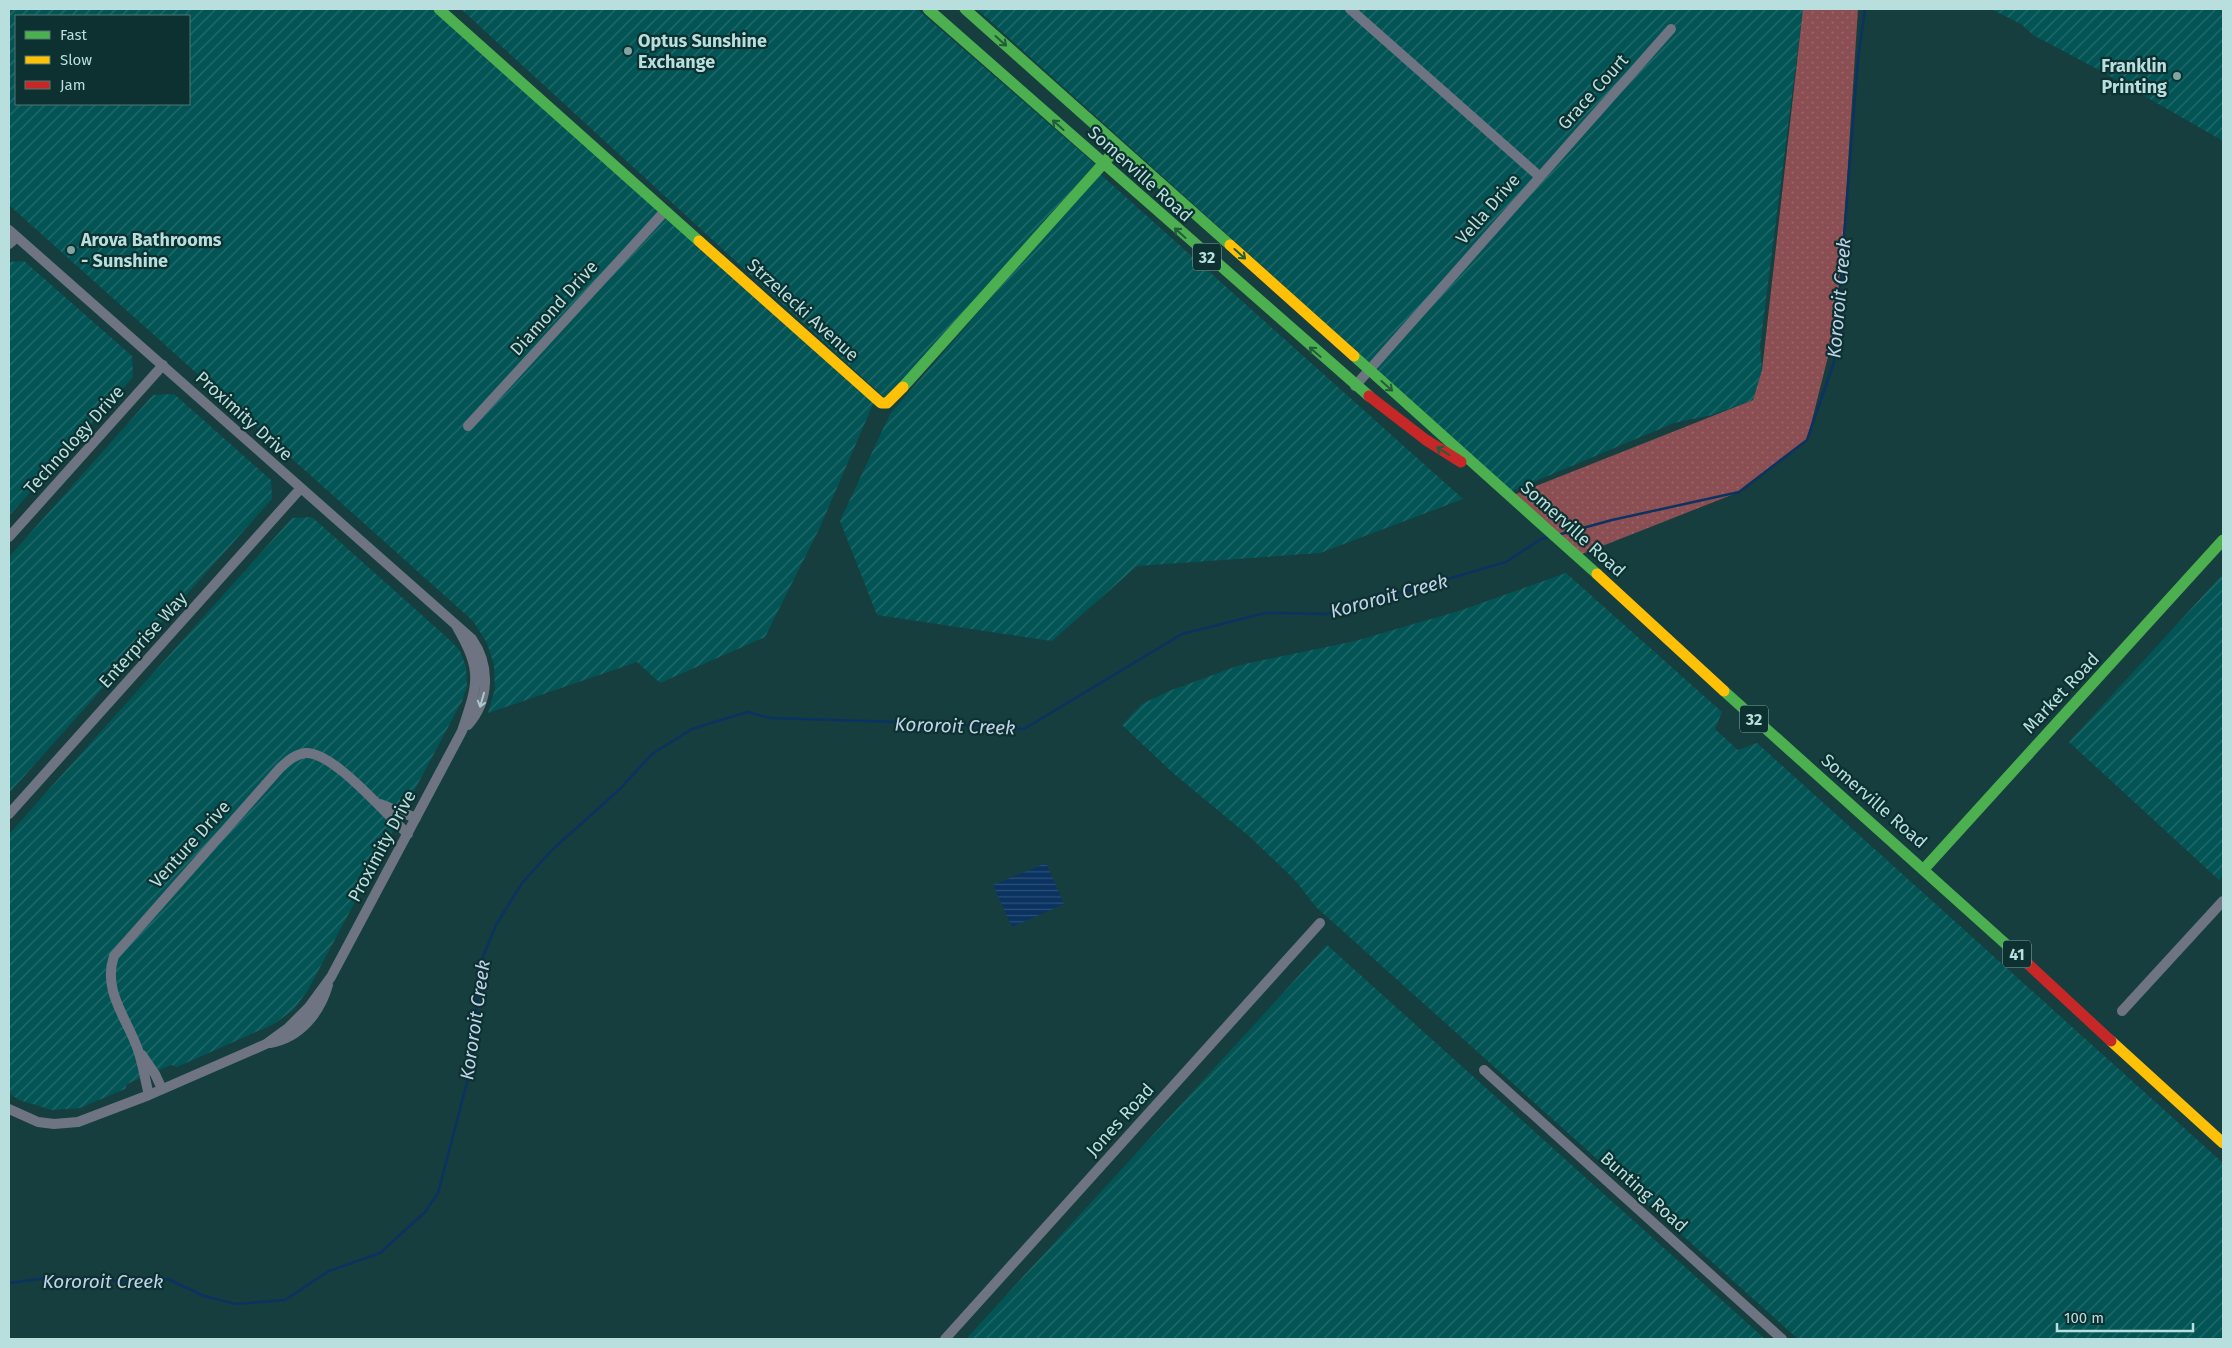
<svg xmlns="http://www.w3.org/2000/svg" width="2232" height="1348" font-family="'Fira Sans',sans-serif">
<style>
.industrial{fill:url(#industrial-furrows);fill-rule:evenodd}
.grass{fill:url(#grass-dots)}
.water{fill:url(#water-rules)}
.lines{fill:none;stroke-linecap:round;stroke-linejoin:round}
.stream{stroke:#0b3361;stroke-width:2.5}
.street{stroke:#6e7481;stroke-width:10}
.fast{stroke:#4caf50;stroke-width:11}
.slow{stroke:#ffc107;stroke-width:11}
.jam{stroke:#c62828;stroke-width:11}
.oneway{stroke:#235c3b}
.oneway2{stroke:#a9c9cb}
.poi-dot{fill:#7fa6a5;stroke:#0d3030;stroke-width:2}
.labels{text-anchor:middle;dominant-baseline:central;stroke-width:4.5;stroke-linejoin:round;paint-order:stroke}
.shield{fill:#0d3030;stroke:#85aaa9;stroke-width:1}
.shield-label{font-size:16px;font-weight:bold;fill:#b8dedd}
.poi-label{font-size:18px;font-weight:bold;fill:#b8dedd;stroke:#0d3030;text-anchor:start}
.street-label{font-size:18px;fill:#b8dedd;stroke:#0d3030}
.water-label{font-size:19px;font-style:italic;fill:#c0d2ea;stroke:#0d3030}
</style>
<defs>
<pattern id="industrial-furrows" width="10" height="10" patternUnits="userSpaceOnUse" patternTransform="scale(1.25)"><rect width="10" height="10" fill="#035455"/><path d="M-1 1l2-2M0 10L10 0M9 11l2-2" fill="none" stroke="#266c6d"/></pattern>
<pattern id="grass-dots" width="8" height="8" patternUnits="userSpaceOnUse" patternTransform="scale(1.25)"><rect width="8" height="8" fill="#8a4e53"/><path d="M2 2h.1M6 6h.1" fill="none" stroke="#98676b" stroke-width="1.8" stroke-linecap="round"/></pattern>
<pattern id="water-rules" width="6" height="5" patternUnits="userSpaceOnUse" patternTransform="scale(1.25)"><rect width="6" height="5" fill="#0b3361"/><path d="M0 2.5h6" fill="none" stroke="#2c5077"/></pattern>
</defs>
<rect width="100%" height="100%" fill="#163e3e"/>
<!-- industrial -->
<path class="industrial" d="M 9,9 L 432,9 L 874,402 L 820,527 L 765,637 L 660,683 L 637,662 L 488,713 L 495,689 L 494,665 L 487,643 L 473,621 L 9,205 ZM 16,16 L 189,16 L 189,104 L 16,104 Z
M 461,9 L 917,9 L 1095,164 L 886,399 Z
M 977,9 L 1803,9 L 1760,346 L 1762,370 L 1753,400 L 1712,415 L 1674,423 L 1512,491 Z
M 1991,9 L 2223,9 L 2223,141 L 2101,71 L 2033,35 L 2021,24 Z
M 1099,173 L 1463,499 L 1320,553 L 1137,566 L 1052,641 L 877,615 L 840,521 L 890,414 Z
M 24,261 L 132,356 L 133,377 L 9,516 L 9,262 Z
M 174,394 L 271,480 L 272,499 L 9,793 L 9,557 L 153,395 Z
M 312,517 L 452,642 L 460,651 L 466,667 L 467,686 L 462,701 L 308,990 L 293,1010 L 274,1024 L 177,1067 L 171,1065 L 127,1084 L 125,1089 L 80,1108 L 52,1110 L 19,1100 L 9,1093 L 9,834 L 292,518 Z
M 1566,573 L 1722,712 L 1715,729 L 1738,750 L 1757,743 L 2223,1163 L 2223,1339 L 1798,1339 L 1316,907 L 1295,880 L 1250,837 L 1173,773 L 1122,725 L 1142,704 L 1169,691 L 1240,665 L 1355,641 L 1462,610 Z
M 2223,574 L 2223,875 L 2219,880 L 2069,742 Z
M 1327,945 L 1765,1339 L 966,1339 Z"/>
<!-- grass -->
<path class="grass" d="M 1803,9 L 1858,9 L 1838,317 L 1807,440 L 1739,492 L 1577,556 L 1511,496 L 1753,400 L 1762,370 Z"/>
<!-- water -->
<path class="water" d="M 1046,863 L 1064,904 L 1012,927 L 993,885 Z"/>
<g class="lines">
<!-- stream -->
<path class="stream" d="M 1561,534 L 1612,520 L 1739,492 L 1807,440 L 1834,362 L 1858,59 L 1865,9
M 9,1283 L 55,1277 L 143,1283 L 168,1279 L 204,1296 L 235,1304 L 285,1300 L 329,1271 L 380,1253 L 425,1212 L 438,1193 L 470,1071 L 482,959 L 496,925 L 522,883 L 553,849 L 620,789 L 652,754 L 692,729 L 747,712 L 770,718 L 929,723 L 1024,729 L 1182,634 L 1265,613 L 1327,614 L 1506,562 L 1541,539 L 1548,537"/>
<!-- street -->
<path class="street" d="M 1350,9 L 1539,176
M 9,230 L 472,639 C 490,665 490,700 468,725
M 9,244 L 17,237
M 1355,386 L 1671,29
M 468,426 L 665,211
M 9,537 L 163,365
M 380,804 L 416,818
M 9,814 L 301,488
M 2122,1011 L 2223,901
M 270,1043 C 300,1038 320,1013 328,985
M 142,1055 L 155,1074 L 162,1089
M 1484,1070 L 1782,1339
M 149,1095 C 145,1080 143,1064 138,1050 C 127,1018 102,991 114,956 L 280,768 C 288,761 295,754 306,753 C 334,752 386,815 408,834
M 9,1109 L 38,1122 L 54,1124 L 78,1122 L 149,1095 L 266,1044 L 288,1028 L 309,1007 L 331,977 L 462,731 C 478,683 483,672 457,627
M 945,1339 L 1320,923"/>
<!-- fast -->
<path class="fast" d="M 439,9 L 699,241
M 928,9 L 1369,396
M 965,9 L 1230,245
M 1354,356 L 1597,574
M 903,387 L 1119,146
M 1724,691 L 2028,964
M 1924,869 L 2223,540"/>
<!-- slow -->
<path class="slow" d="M 699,241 L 881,403 L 887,403 L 903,387
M 1230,245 L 1354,356
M 1597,574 L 1724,691
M 2111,1041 L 2223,1143"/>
<!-- jam -->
<path class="jam" d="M 1369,396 L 1426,440 L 1461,462
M 2028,964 L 2111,1041"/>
</g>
<!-- one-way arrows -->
<defs><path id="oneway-shaft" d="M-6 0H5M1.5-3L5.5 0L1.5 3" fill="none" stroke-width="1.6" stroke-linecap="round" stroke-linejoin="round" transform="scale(1.25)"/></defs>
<g class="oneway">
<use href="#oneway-shaft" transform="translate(1001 41) rotate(42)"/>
<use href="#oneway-shaft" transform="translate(1058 125) rotate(-138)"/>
<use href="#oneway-shaft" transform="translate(1180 233) rotate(-138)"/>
<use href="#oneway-shaft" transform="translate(1240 254) rotate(42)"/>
<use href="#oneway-shaft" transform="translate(1315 352) rotate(-139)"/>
<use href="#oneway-shaft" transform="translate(1387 386) rotate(42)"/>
<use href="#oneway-shaft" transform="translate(1443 451) rotate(-148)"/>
</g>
<use class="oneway2" href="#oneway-shaft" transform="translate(482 700) rotate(106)"/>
<!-- markers -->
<g class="poi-dot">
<circle cx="628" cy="51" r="5"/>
<circle cx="2177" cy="76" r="5"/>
<circle cx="71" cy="250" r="5"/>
</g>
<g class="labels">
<!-- shield labels -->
<g class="shield">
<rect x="1193" y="243.5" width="28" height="27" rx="4"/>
<rect x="1740" y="705.5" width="28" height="27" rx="4"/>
<rect x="2003" y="940.5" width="28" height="27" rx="4"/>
</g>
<g class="shield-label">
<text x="1207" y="257">32</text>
<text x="1754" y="719">32</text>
<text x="2017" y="954">41</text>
</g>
<!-- poi labels -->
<g class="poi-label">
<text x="638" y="41">Optus Sunshine<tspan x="638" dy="21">Exchange</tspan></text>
<text x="2167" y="66" text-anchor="end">Franklin<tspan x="2167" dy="21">Printing</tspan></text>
<text x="81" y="240">Arova Bathrooms<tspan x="81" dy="21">- Sunshine</tspan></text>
</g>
<!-- street labels -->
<g class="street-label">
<text transform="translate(1593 92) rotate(-48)">Grace Court</text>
<text transform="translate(1140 174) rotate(42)">Somerville Road</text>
<text transform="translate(1488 209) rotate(-49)">Vella Drive</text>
<text transform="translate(554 308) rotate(-48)">Diamond Drive</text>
<text transform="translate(803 310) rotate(42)">Strzelecki Avenue</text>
<text transform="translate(244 416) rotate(42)">Proximity Drive</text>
<text transform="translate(74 440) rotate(-48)">Technology Drive</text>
<text transform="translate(1573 529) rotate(42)">Somerville Road</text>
<text transform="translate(143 640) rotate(-48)">Enterprise Way</text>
<text transform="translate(2061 693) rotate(-47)">Market Road</text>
<text transform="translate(1874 801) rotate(41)">Somerville Road</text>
<text transform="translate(190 844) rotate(-48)">Venture Drive</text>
<text transform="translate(382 846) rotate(-62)">Proximity Drive</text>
<text transform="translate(1120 1120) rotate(-48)">Jones Road</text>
<text transform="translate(1644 1192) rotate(42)">Bunting Road</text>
</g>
<!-- water labels -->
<g class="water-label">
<text transform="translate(1839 298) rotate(-85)">Kororoit Creek</text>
<text transform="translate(1389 596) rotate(-15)">Kororoit Creek</text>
<text transform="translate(955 726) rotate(2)">Kororoit Creek</text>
<text transform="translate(475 1020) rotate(-82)">Kororoit Creek</text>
<text x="103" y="1281">Kororoit Creek</text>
</g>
</g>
<!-- border -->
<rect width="2232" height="1348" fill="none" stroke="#b8dedd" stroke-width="20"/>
<!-- legend -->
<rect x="15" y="15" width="175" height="90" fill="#0d3030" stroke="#517675"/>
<rect x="25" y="31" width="25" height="8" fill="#4caf50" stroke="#517675"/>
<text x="60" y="40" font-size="15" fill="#b8dedd">Fast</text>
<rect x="25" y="56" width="25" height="8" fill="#ffc107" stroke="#517675"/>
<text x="60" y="65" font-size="15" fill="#b8dedd">Slow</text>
<rect x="25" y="81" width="25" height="8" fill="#c62828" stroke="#517675"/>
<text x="60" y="90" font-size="15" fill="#b8dedd">Jam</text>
<!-- scale -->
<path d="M2057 1323v8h136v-8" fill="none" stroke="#b8dedd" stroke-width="2.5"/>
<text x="2064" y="1323" font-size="15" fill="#b8dedd" stroke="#0d3030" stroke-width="4" paint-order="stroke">100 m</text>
</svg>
